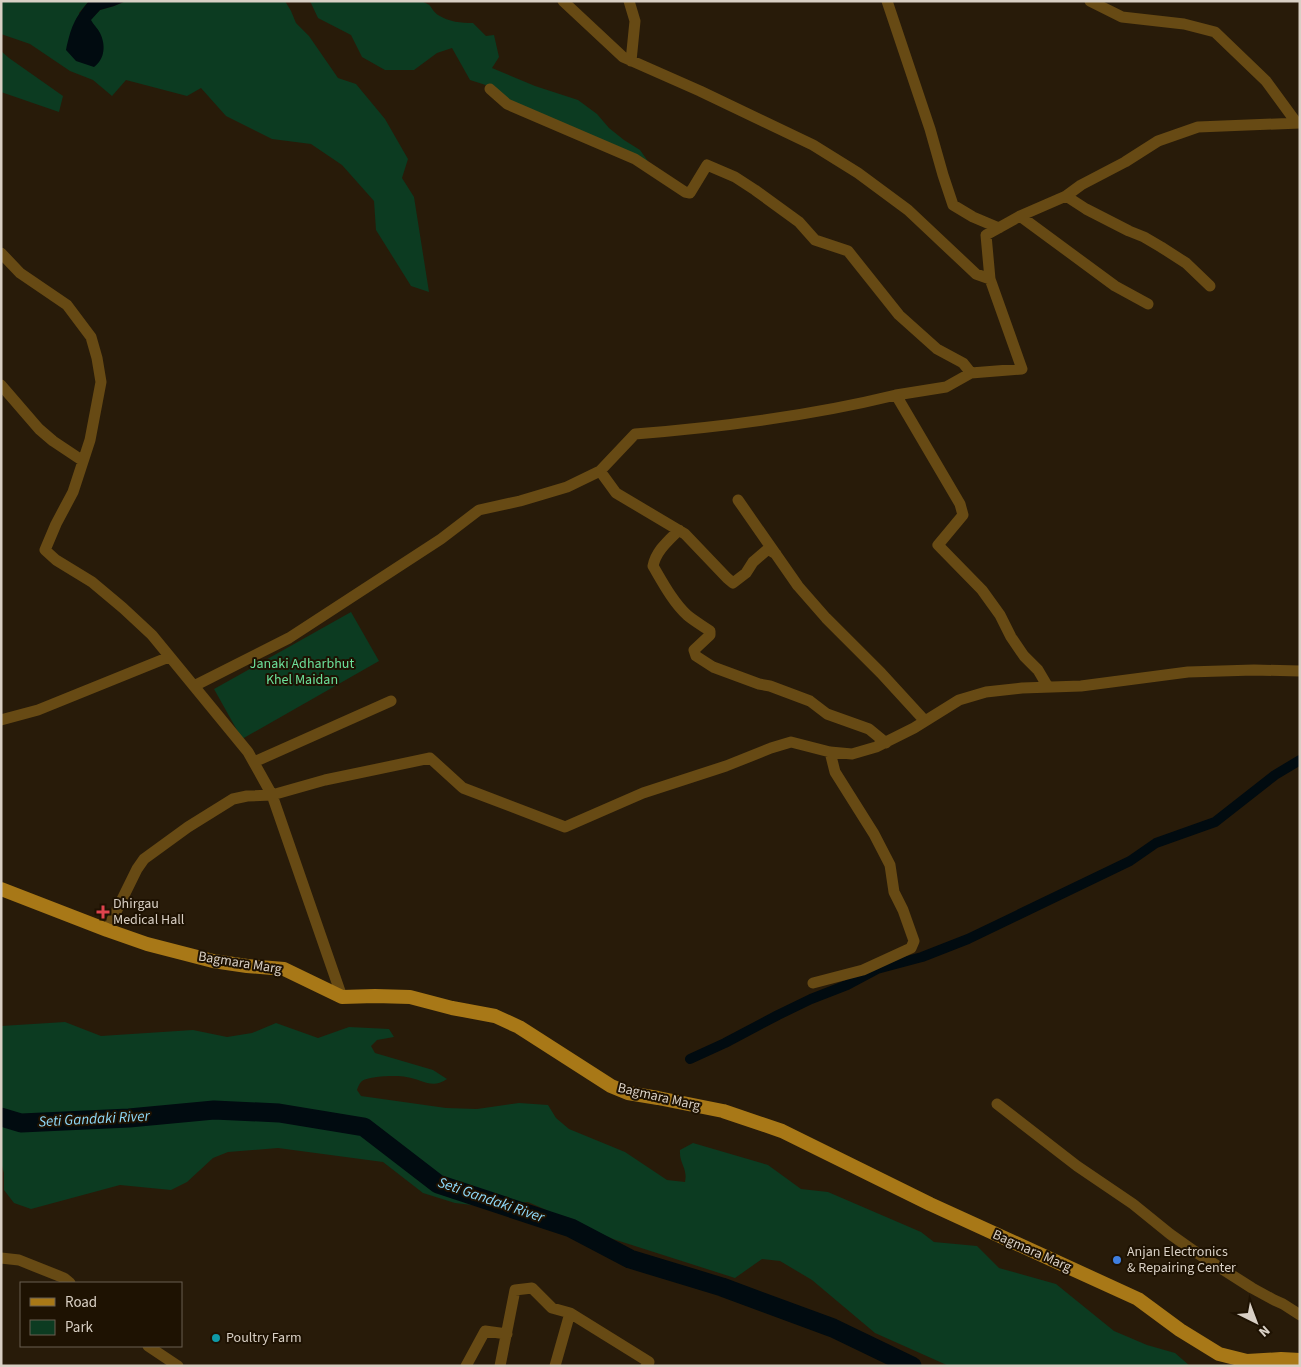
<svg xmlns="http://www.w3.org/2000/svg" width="1301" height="1367" font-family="'Source Sans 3',sans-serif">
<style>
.green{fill:#0c3b21}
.water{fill:#010b10}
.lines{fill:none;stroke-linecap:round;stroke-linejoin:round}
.canal{stroke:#010b10;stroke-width:10}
.river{stroke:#010b10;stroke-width:19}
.minor{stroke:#674a14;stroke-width:11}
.major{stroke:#a87817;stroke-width:14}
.health-dot{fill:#e0444e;stroke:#1e1202;stroke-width:2}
.shop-dot{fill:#3f7fe0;stroke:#1e1202;stroke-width:2}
.culture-dot{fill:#0f9aa8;stroke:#1e1202;stroke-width:2}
.labels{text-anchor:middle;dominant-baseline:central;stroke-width:4;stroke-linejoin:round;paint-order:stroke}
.park-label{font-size:14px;fill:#6ce09a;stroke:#1e1202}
.poi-label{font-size:14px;fill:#d9d0c5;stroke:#1e1202;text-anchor:start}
.street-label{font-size:14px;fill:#d9d0c5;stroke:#1e1202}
.water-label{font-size:15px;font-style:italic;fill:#8fdafb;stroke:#1e1202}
</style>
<rect width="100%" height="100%" fill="#281b09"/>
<!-- green -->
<path class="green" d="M 1,1 L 89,1 L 79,13 L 100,33 L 90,20 L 100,10 L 114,6 L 126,1 L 285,1 L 291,11 L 296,23 L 309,36 L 338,78 L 356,84 L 385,119 L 408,159 L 402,178 L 414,197 L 429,292 L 411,286 L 376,230 L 374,201 L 342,165 L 311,144 L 272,139 L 226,116 L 201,88 L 187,96 L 126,80 L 112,96 L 93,80 L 70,71 L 30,44 L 1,34 Z
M 310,1 L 420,1 C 434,5 429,8 438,15 C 449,22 461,23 473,23 L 486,36 L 494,35 L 499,57 L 492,68 L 535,86 L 578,100 L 597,114 L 609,128 L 624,140 L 640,150 L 652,167 L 509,102 L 495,88 L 470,80 L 452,48 L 437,53 L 414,70 L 385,70 L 362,57 L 351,35 L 318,18 Z
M 1,51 L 9,58 L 63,96 L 59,112 L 1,92 Z
M 351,612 L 379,661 L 242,739 L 214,689 Z
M 65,1022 L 101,1036 L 193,1030 L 227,1037 L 252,1033 L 276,1023 L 318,1038 L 349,1027 L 389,1029 L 394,1037 L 377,1040 L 371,1046 L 375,1053 L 433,1070 L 447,1079 C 431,1090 423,1079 406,1077 C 398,1075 366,1076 361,1082 C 359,1084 358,1087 357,1090 L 361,1096 L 446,1108 L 477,1109 L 519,1103 L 548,1105 L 556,1118 L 569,1129 L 625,1152 L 667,1180 L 685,1182 C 688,1168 679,1164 680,1150 L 693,1143 L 768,1165 L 801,1189 L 828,1192 L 921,1232 L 934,1242 L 977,1246 L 999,1268 L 1056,1284 L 1114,1331 L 1147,1345 L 1175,1353 L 1190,1366 L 949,1366 L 875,1333 L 812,1280 L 780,1261 L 762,1259 L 735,1278 L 613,1239 L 528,1202 L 481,1206 L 455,1203 L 423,1193 L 383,1162 L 278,1148 L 228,1152 L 213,1158 L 187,1182 L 171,1190 L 120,1185 L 31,1209 L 14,1203 L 4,1190 L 4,1173 L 1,1162 L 1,1026 Z"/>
<!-- water -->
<path class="water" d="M 89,1 L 126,1 L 114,6 L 100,10 L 91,20 C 93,24 98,29 100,33 C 106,45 105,59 94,67 L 76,61 L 66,50 C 71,27 74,19 89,1 Z"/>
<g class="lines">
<!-- canal -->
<path class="canal" d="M 690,1059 L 725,1043 L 778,1015 L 811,999 L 847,985 L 877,969 L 922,957 L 968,939 L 1130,861 L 1156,843 L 1215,822 L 1275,775 L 1300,760"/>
<!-- river -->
<path class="river" d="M 1,1117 L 21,1123 L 129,1118 L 214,1110 L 279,1113 L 364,1127 L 438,1184 L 571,1228 L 630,1259 L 722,1287 L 833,1328 L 912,1366"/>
<!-- minor -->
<path class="minor" d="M 563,1 L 623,57 L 700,91 L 813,145 L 858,173 L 908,210 L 976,274 L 990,279
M 629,1 L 635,21 L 631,61
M 887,1 L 930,129 L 943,175 L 953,205 L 973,217 L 999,228
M 1090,1 L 1122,17 L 1184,24 L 1215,32 L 1266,81 L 1296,122
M 490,89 L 507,104 L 635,159 L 685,192 L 690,193 L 707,165 L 735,177 L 755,190 L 799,222 L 815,240 L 848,251 L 899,315 L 937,349 L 963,363 L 971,373
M 1066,196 L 1086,209 L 1129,231 L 1144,237 L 1161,247 L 1186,263 L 1210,286
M 1020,216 L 1115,286 L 1148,304
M 1,253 L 20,273 L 67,305 L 91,337 L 97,358 L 101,382 L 90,440 L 73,492 L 56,524 L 45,550 L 56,560 L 92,582 L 123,608 L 152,635 L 248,752 L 272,795 L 342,997
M 1,385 L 39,429 L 53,441 L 83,461
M 738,500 L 798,586 L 826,618 L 881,673 L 925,721
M 679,530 C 668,541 656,551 653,566 C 663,583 673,602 687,615 C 694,621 703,626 710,631 L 710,635 L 694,650 L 696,656 L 713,667 L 759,684 L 770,686 L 810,701 L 827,714 L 869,729 L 886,743
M 776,554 L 768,549 L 753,562 L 746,573 L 733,583 L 727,578 L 685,534 L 616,493 L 600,471 L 635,434 C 724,427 810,416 896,395
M 194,686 L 289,638 L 441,539 L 479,510 L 520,501 L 567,487 L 600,471
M 1048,687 L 1038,670 L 1024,656 L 1011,637 L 1000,615 L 982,590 L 938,545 L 963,515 L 960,504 L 896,395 L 946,387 L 971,373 L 1022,369 L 990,279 L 986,235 L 1020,216 L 1066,196 L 1081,185 L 1125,162 L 1158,141 L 1198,127 L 1300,123
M 1,720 L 38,710 L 169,657
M 254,762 L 391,701
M 107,930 L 137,869 L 144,859 L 188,827 L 233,799 L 247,796 L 272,795 L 325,780 L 430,758 L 463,788 L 565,827 L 643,793 L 726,766 L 771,748 L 791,742 L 830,752 L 852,754 L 876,747 L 914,728 L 959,700 L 986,692 L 1022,688 L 1081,686 L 1188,672 L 1254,670 L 1300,671
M 813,983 L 863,970 L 911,948 L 914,941 L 903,910 L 894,892 L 890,865 L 874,834 L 835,772 L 830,752
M 997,1104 L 1077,1166 L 1133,1204 L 1170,1234 L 1194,1251 L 1252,1288 L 1274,1300 L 1283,1304 L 1300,1315
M 1,1258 L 19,1260 L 64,1278 L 70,1283
M 148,1346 L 178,1366
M 466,1366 L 485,1331 L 507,1334
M 500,1366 L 515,1290 L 532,1288 L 552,1308 L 570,1313 L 649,1362 L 646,1366
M 555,1366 L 570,1313"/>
<!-- major -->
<path class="major" d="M 1,889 L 107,930 L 147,944 L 213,961 L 247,966 L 284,969 L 342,997 L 375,996 L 410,997 L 452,1008 L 495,1016 L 519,1027 L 611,1086 L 628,1093 L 658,1098 L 723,1111 L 782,1131 L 930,1204 L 1138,1299 L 1180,1330 L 1219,1354 L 1247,1361 L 1281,1359 L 1300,1360"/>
</g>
<!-- markers -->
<path class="health-dot" d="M100.5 904.5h5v5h5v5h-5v5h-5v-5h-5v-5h5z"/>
<circle class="shop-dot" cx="1117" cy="1260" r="5"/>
<circle class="culture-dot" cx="216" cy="1338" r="5"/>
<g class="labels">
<!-- park labels -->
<g class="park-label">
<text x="302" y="664">Janaki Adharbhut<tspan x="302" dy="16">Khel Maidan</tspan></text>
</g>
<!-- poi labels -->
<g class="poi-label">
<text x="113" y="904">Dhirgau<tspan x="113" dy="16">Medical Hall</tspan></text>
<text x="1127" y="1252">Anjan Electronics<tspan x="1127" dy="16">&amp; Repairing Center</tspan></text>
<text x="226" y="1338">Poultry Farm</text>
</g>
<!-- street labels -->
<g class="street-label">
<text transform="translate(240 963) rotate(9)">Bagmara Marg</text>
<text transform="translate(659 1097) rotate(13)">Bagmara Marg</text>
<text transform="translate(1032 1251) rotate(24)">Bagmara Marg</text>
</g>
<!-- water labels -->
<g class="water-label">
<text transform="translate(94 1119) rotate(-3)">Seti Gandaki River</text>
<text transform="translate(491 1200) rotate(19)">Seti Gandaki River</text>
</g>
</g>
<!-- border -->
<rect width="1301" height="1367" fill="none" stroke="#d9d0c5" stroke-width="5"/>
<!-- legend -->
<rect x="20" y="1282" width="162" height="65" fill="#1e1202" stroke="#695e50"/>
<rect x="30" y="1298" width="25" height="8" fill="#a87817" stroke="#695e50"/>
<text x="65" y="1307" font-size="15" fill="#d9d0c5">Road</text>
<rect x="30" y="1320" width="25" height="15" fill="#0c3b21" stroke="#695e50"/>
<text x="65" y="1332" font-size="15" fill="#d9d0c5">Park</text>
<!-- north arrow -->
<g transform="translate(1256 1322) rotate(138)" stroke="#1e1202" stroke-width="4" paint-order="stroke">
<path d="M0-4L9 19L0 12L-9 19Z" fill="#d9d0c5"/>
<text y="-8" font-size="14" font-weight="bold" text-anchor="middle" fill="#d9d0c5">N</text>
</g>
</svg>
